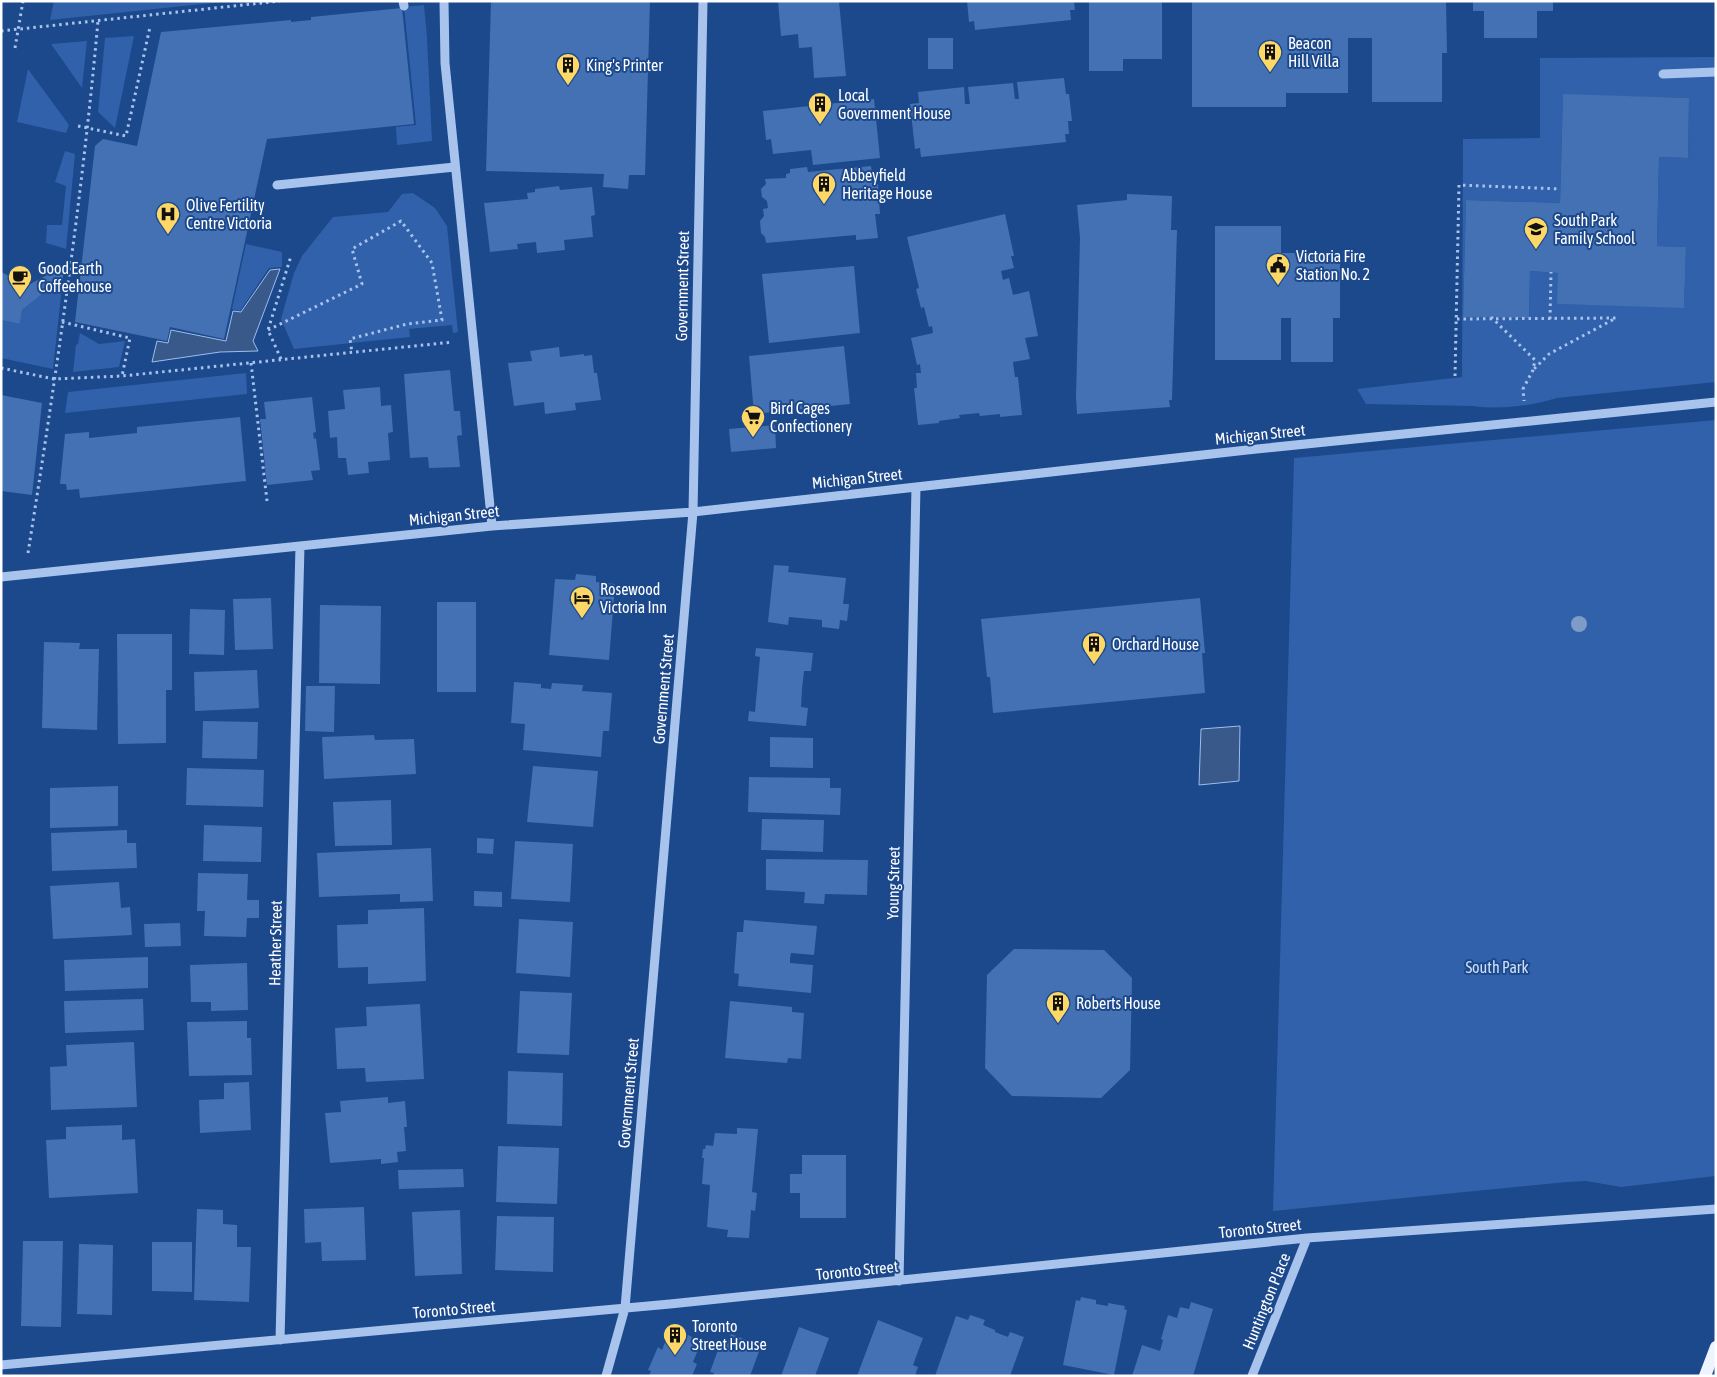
<svg xmlns="http://www.w3.org/2000/svg" width="1717" height="1377" font-family="'Asap Condensed',sans-serif">
<style>
.green{fill:#3061aa;fill-rule:evenodd}
.water{fill:#3a598b;stroke:#9cbeef}
.building{fill:#4471b4}
.lines{fill:none;stroke-linecap:round;stroke-linejoin:round}
.path{stroke:#a8c4ed;stroke-width:3;stroke-dasharray:2.5 4;stroke-linecap:butt}
.minor{stroke:#a8c4ed;stroke-width:9}
.major{stroke:#eef4ff;stroke-width:12}
.tree{fill:#7e9cc8}
.labels{text-anchor:middle;dominant-baseline:central;stroke-width:4;stroke-linejoin:round;paint-order:stroke}
.poi-label{font-size:16px;fill:#fff;stroke:#1c488c;text-anchor:start}
.street-label{font-size:16px;fill:#fff;stroke:#1c488c}
.park-label{font-size:16px;fill:#cee0f9;stroke:#1c488c}
</style>
<rect width="100%" height="100%" fill="#1c488c"/>
<!-- green -->
<path class="green" d="M 54,1 L 231,1 L 50,20 Z
M 424,5 L 427,37 L 432,141 L 397,145 L 396,127 L 416,125 L 404,7 Z
M 134,36 L 115,128 L 98,112 L 105,38 Z
M 87,41 L 82,88 L 51,44 Z
M 1716,57 L 1716,382 L 1557,398 C 1531,406 1500,410 1473,406 L 1366,404 L 1357,389 L 1462,377 L 1463,139 L 1540,138 L 1540,58 ZM 1563,95 L 1689,98 L 1688,158 L 1659,157 L 1657,246 L 1686,247 L 1684,307 L 1558,304 L 1558,273 L 1530,271 L 1529,318 L 1463,317 L 1466,200 L 1560,203 Z
M 28,69 L 69,125 L 66,133 L 17,122 Z
M 65,151 L 75,154 L 66,249 L 46,243 L 47,225 L 62,225 L 66,186 L 55,182 Z
M 413,193 L 435,208 L 447,226 L 458,332 L 453,333 L 452,325 L 409,329 L 410,337 L 294,349 L 281,319 L 294,273 L 302,256 L 333,217 L 388,212 L 402,194 Z
M 246,244 L 282,252 L 282,267 L 269,268 L 240,311 L 232,309 Z
M 63,278 L 53,369 L 1,358 L 1,320 L 20,324 L 22,310 Z
M 80,333 L 99,344 L 125,341 L 119,367 L 73,372 L 76,345 L 78,344 Z
M 246,373 L 247,394 L 65,413 L 68,392 Z
M 1716,420 L 1716,1176 L 1621,1187 L 1586,1181 L 1567,1182 L 1273,1211 L 1294,458 Z"/>
<!-- water -->
<path class="water" d="M 280,269 L 253,341 L 258,351 L 220,352 L 152,362 L 157,341 L 168,343 L 171,330 L 226,341 L 233,311 L 241,312 L 270,270 Z
M 1240,726 L 1239,781 L 1199,785 L 1201,729 Z"/>
<!-- building -->
<path class="building" d="M 491,1 L 650,1 L 645,175 L 629,175 L 628,189 L 603,187 L 604,174 L 486,171 Z
M 778,1 L 839,1 L 846,76 L 814,78 L 812,47 L 799,48 L 798,34 L 781,36 Z
M 967,1 L 1074,1 L 1075,10 L 1070,10 L 1071,20 L 975,30 L 974,21 L 969,22 Z
M 1089,1 L 1162,1 L 1162,59 L 1123,59 L 1123,71 L 1089,71 Z
M 1192,1 L 1446,1 L 1447,53 L 1442,53 L 1442,102 L 1372,102 L 1372,38 L 1348,38 L 1348,93 L 1286,93 L 1286,107 L 1192,107 Z
M 1473,1 L 1553,1 L 1553,11 L 1537,11 L 1537,38 L 1484,38 L 1484,11 L 1473,11 Z
M 402,8 L 414,124 L 267,139 L 224,339 L 170,327 L 167,341 L 75,322 L 95,146 L 103,139 L 137,146 L 161,32 L 291,20 L 291,22 L 311,20 L 311,17 Z
M 928,38 L 953,38 L 953,69 L 928,69 Z
M 1064,78 L 1066,94 L 1069,94 L 1072,121 L 1068,121 L 1069,134 L 1065,134 L 1066,142 L 921,157 L 920,148 L 915,149 L 910,104 L 919,103 L 918,92 L 964,87 L 965,104 L 970,104 L 968,87 L 1013,83 L 1015,99 L 1019,99 L 1017,82 Z
M 1563,94 L 1689,98 L 1688,158 L 1659,157 L 1657,246 L 1686,247 L 1684,308 L 1557,304 L 1558,273 L 1530,271 L 1529,318 L 1463,317 L 1466,200 L 1560,203 Z
M 874,99 L 880,158 L 813,165 L 811,150 L 773,154 L 771,139 L 766,140 L 763,111 Z
M 871,166 L 873,184 L 878,184 L 880,214 L 875,214 L 878,238 L 856,240 L 856,235 L 766,243 L 765,237 L 761,233 L 760,221 L 764,216 L 763,209 L 768,208 L 767,201 L 762,197 L 761,189 L 766,184 L 765,179 L 786,178 L 786,174 L 790,173 L 790,169 L 807,167 L 808,172 Z
M 559,186 L 560,190 L 592,187 L 595,215 L 591,216 L 593,237 L 564,240 L 565,250 L 537,253 L 536,242 L 517,244 L 518,249 L 490,252 L 484,203 L 528,199 L 527,193 L 535,192 L 535,189 Z
M 1127,194 L 1172,196 L 1171,230 L 1177,230 L 1172,400 L 1169,400 L 1170,407 L 1077,414 L 1076,397 L 1080,238 L 1077,205 L 1127,200 Z
M 1005,214 L 1014,256 L 1011,256 L 1014,268 L 1001,271 L 1003,280 L 1009,278 L 1013,295 L 1029,291 L 1038,336 L 1025,338 L 1030,359 L 1013,362 L 1015,377 L 1018,377 L 1022,415 L 1000,417 L 1000,414 L 980,416 L 979,413 L 959,415 L 960,418 L 939,421 L 939,423 L 918,425 L 914,388 L 917,388 L 916,373 L 921,373 L 920,364 L 917,365 L 911,338 L 933,333 L 932,326 L 929,327 L 924,307 L 921,308 L 916,289 L 919,288 L 907,237 Z
M 1215,226 L 1281,226 L 1281,253 L 1340,253 L 1340,318 L 1333,318 L 1333,362 L 1291,362 L 1291,318 L 1281,318 L 1281,360 L 1215,360 Z
M 854,266 L 860,333 L 769,343 L 762,274 Z
M 63,267 L 63,278 L 22,310 L 20,324 L 1,320 L 1,272 L 28,285 Z
M 844,346 L 850,404 L 754,414 L 749,356 Z
M 559,347 L 560,357 L 584,354 L 584,356 L 592,355 L 594,373 L 597,373 L 601,400 L 575,403 L 576,410 L 545,414 L 544,402 L 514,406 L 508,363 L 532,361 L 530,351 Z
M 450,370 L 454,411 L 460,411 L 462,435 L 457,436 L 460,467 L 429,468 L 428,457 L 410,458 L 404,374 Z
M 380,387 L 381,406 L 391,405 L 393,432 L 388,433 L 390,460 L 368,462 L 369,473 L 348,475 L 346,458 L 338,458 L 337,437 L 330,438 L 328,411 L 345,409 L 343,390 Z
M 1,395 L 42,403 L 32,495 L 1,491 Z
M 312,397 L 316,432 L 313,433 L 314,439 L 316,438 L 320,470 L 311,471 L 313,480 L 267,485 L 260,419 L 266,419 L 264,402 Z
M 240,417 L 246,481 L 80,498 L 79,489 L 67,490 L 66,484 L 60,484 L 65,434 L 89,432 L 89,438 L 137,433 L 137,427 Z
M 775,425 L 776,448 L 731,452 L 729,429 Z
M 774,565 L 789,566 L 788,572 L 846,578 L 843,604 L 849,604 L 847,621 L 840,620 L 839,629 L 822,627 L 822,620 L 789,617 L 788,625 L 768,622 Z
M 576,574 L 596,576 L 596,582 L 615,584 L 609,660 L 549,655 L 555,579 L 575,580 Z
M 271,598 L 273,649 L 235,650 L 233,599 Z
M 1200,598 L 1205,653 L 1202,653 L 1205,693 L 993,713 L 990,677 L 987,677 L 981,619 Z
M 437,602 L 476,602 L 476,692 L 437,692 Z
M 320,605 L 381,606 L 380,684 L 319,683 Z
M 190,609 L 225,610 L 224,655 L 189,654 Z
M 117,634 L 172,634 L 172,690 L 166,690 L 166,743 L 118,744 Z
M 44,642 L 80,643 L 79,649 L 99,649 L 97,730 L 42,728 Z
M 756,648 L 813,653 L 811,671 L 804,671 L 802,689 L 801,707 L 808,708 L 806,726 L 748,721 L 749,711 L 755,712 L 760,657 L 755,656 Z
M 257,670 L 259,708 L 195,711 L 194,672 Z
M 514,682 L 541,684 L 541,688 L 551,689 L 552,683 L 583,685 L 582,691 L 612,693 L 609,731 L 603,731 L 601,757 L 523,750 L 525,724 L 511,723 Z
M 306,686 L 335,686 L 334,732 L 305,731 Z
M 203,721 L 258,722 L 257,759 L 202,758 Z
M 374,735 L 375,740 L 414,739 L 416,774 L 324,779 L 322,737 Z
M 770,737 L 813,738 L 813,768 L 770,767 Z
M 533,766 L 598,771 L 593,827 L 527,822 Z
M 187,768 L 264,770 L 263,807 L 186,805 Z
M 749,777 L 830,778 L 830,788 L 841,788 L 840,815 L 748,812 Z
M 118,786 L 118,826 L 50,828 L 50,788 Z
M 391,800 L 392,845 L 335,846 L 333,802 Z
M 762,819 L 824,820 L 823,852 L 761,850 Z
M 204,825 L 262,827 L 261,862 L 203,861 Z
M 127,830 L 127,843 L 136,843 L 137,868 L 52,871 L 51,833 Z
M 477,838 L 494,839 L 493,854 L 477,853 Z
M 515,841 L 573,844 L 570,902 L 511,899 Z
M 431,848 L 433,901 L 400,902 L 400,894 L 319,897 L 317,853 Z
M 766,859 L 868,860 L 867,895 L 825,894 L 824,904 L 804,903 L 805,892 L 766,890 Z
M 198,873 L 248,874 L 247,900 L 259,900 L 259,918 L 247,918 L 246,937 L 204,936 L 205,911 L 197,911 Z
M 119,882 L 121,908 L 130,907 L 132,935 L 53,939 L 50,886 Z
M 474,891 L 502,892 L 502,907 L 474,906 Z
M 424,908 L 426,981 L 368,984 L 368,967 L 338,968 L 337,925 L 368,924 L 368,910 Z
M 519,919 L 573,922 L 570,977 L 516,973 Z
M 744,920 L 817,926 L 814,955 L 791,953 L 790,958 L 790,963 L 813,965 L 811,993 L 738,986 L 739,974 L 734,973 L 737,932 L 743,932 Z
M 180,923 L 181,946 L 145,947 L 144,924 Z
M 1014,949 L 1104,950 L 1132,978 L 1130,1070 L 1101,1098 L 1012,1096 L 985,1068 L 987,975 Z
M 148,957 L 148,988 L 65,991 L 64,960 Z
M 247,963 L 248,1010 L 211,1011 L 211,1002 L 191,1002 L 190,965 Z
M 520,991 L 572,993 L 569,1055 L 517,1053 Z
M 143,999 L 144,1030 L 65,1033 L 64,1001 Z
M 730,1001 L 792,1007 L 792,1012 L 804,1013 L 801,1059 L 788,1058 L 787,1063 L 725,1058 Z
M 420,1004 L 424,1079 L 366,1082 L 365,1068 L 337,1069 L 335,1028 L 367,1026 L 366,1007 Z
M 247,1021 L 247,1038 L 251,1038 L 252,1075 L 189,1076 L 187,1022 Z
M 134,1042 L 137,1107 L 51,1110 L 50,1067 L 67,1066 L 66,1045 Z
M 508,1071 L 563,1073 L 562,1126 L 507,1124 Z
M 249,1082 L 251,1130 L 200,1133 L 199,1100 L 224,1099 L 224,1083 Z
M 388,1097 L 388,1103 L 405,1101 L 407,1127 L 404,1127 L 406,1151 L 397,1152 L 398,1162 L 381,1164 L 381,1159 L 330,1163 L 325,1113 L 341,1112 L 340,1101 Z
M 122,1125 L 122,1140 L 135,1139 L 138,1193 L 49,1198 L 46,1140 L 66,1139 L 66,1127 Z
M 737,1128 L 758,1129 L 752,1192 L 757,1193 L 755,1211 L 751,1210 L 749,1238 L 727,1237 L 728,1230 L 707,1227 L 710,1185 L 702,1184 L 704,1158 L 702,1158 L 703,1149 L 705,1149 L 706,1145 L 713,1146 L 715,1133 L 737,1134 Z
M 498,1146 L 559,1148 L 557,1204 L 496,1202 Z
M 802,1155 L 846,1155 L 846,1218 L 800,1218 L 800,1193 L 790,1193 L 790,1174 L 802,1174 Z
M 463,1169 L 464,1187 L 399,1189 L 398,1170 Z
M 364,1207 L 366,1260 L 322,1261 L 321,1242 L 305,1243 L 304,1209 Z
M 197,1209 L 223,1210 L 223,1224 L 237,1225 L 237,1247 L 251,1247 L 249,1302 L 194,1300 Z
M 460,1210 L 462,1274 L 415,1276 L 412,1212 Z
M 497,1216 L 554,1217 L 553,1272 L 495,1270 Z
M 23,1241 L 63,1241 L 61,1327 L 21,1326 Z
M 152,1242 L 192,1242 L 192,1292 L 152,1291 Z
M 79,1244 L 113,1245 L 112,1315 L 77,1314 Z
M 1081,1297 L 1096,1300 L 1096,1304 L 1108,1306 L 1108,1303 L 1125,1306 L 1124,1309 L 1127,1310 L 1114,1375 L 1063,1365 L 1076,1300 L 1080,1301 Z
M 1191,1302 L 1213,1309 L 1193,1376 L 1132,1376 L 1142,1345 L 1160,1351 L 1163,1340 L 1161,1339 L 1168,1315 L 1177,1318 L 1180,1307 L 1189,1309 Z
M 970,1315 L 985,1320 L 983,1325 L 995,1330 L 995,1332 L 1008,1337 L 1010,1332 L 1024,1337 L 1010,1376 L 935,1376 L 956,1316 L 968,1320 Z
M 878,1320 L 923,1338 L 913,1365 L 918,1367 L 915,1376 L 857,1376 Z
M 799,1327 L 829,1338 L 815,1376 L 781,1376 Z
M 669,1332 L 682,1338 L 688,1335 L 694,1338 L 697,1344 L 700,1345 L 693,1362 L 697,1364 L 692,1376 L 649,1376 L 651,1371 L 648,1370 L 658,1347 L 662,1350 Z
M 731,1334 L 761,1346 L 750,1376 L 713,1376 L 714,1373 L 710,1372 L 718,1350 L 724,1352 Z"/>
<g class="lines">
<!-- path -->
<path class="path" d="M 1,31 L 280,1
M 15,48 L 23,1
M 78,126 L 126,136 L 150,27
M 1491,317 L 1535,360 L 1533,370 L 1523,389 L 1524,401
M 1457,319 L 1616,318 L 1549,354 L 1533,370
M 1550,319 L 1551,272
M 62,322 L 130,338 L 122,376
M 268,330 L 362,284 L 352,249 L 401,221 L 432,263 L 442,320 L 407,324 L 350,339 L 352,353
M 281,359 L 268,330 L 291,256
M 251,363 L 267,501
M 1,368 L 54,379 L 122,376 L 453,342
M 1455,376 L 1459,185 L 1560,189
M 28,553 C 56,376 82,199 98,21"/>
<!-- minor -->
<path class="minor" d="M 403,1 L 404,6
M 444,1 L 445,63 L 492,526
M 1663,74 L 1716,72
M 277,185 L 455,167
M 1,577 L 492,526 L 693,512 L 1247,450 L 1716,402
M 899,1281 L 916,487
M 280,1340 L 300,546
M 1,1365 L 670,1304 L 1307,1238 L 1716,1209
M 606,1376 L 625,1308 L 693,512 L 703,1
M 1252,1376 L 1307,1238"/>
<!-- major -->
<path class="major" d="M 1705,1376 L 1716,1347"/>
</g>
<!-- trees -->
<circle class="tree" cx="1579" cy="624" r="8"/>
<!-- icons -->
<defs>
<g id="building-pin" transform="scale(1.25)"><path d="M0 17L-7.5 6A9.5 9.5 0 1 1 7.5 6Z" fill="#fdd866" stroke="#1c488c"/><path d="M-4-6H4V6H1V3H-1V6H-4ZM-2.5-4.3h1.7v1.8h-1.7ZM.8-4.3h1.7v1.8H.8ZM-2.5-1h1.7V.8h-1.7ZM.8-1h1.7V.8H.8Z" fill="#111"/></g>
<g id="hospital-pin" transform="scale(1.25)"><path d="M0 17L-7.5 6A9.5 9.5 0 1 1 7.5 6Z" fill="#fdd866" stroke="#1c488c"/><path d="M-5-5h3v3.5h4V-5h3V5h-3V1.5h-4V5h-3Z" fill="#111"/></g>
<g id="school-pin" transform="scale(1.25)"><path d="M0 17L-7.5 6A9.5 9.5 0 1 1 7.5 6Z" fill="#fdd866" stroke="#1c488c"/><path d="M0-5L7-2L0 1L-7-2ZM-4 1L0 2.5L4 1V4Q0 6-4 4Z" fill="#111"/></g>
<g id="civic-pin" transform="scale(1.25)"><path d="M0 17L-7.5 6A9.5 9.5 0 1 1 7.5 6Z" fill="#fdd866" stroke="#1c488c"/><path d="M-.6-6.5H3V-4.5H.6V-3L4-1V1h2V6H-6V1h2V-1L-.6-3ZM-1.2 2.5V6h2.4V2.5Z" fill="#111"/></g>
<g id="cafe-pin" transform="scale(1.25)"><path d="M0 17L-7.5 6A9.5 9.5 0 1 1 7.5 6Z" fill="#fdd866" stroke="#1c488c"/><path d="M-5.5-4.5H6V0H3Q3 3.5 0 3.5H-2.5Q-5.5 3.5-5.5 0ZM3-3.2v2h1.7v-2ZM-6 4.5H4V6H-6Z" fill="#111"/></g>
<g id="supermarket-pin" transform="scale(1.25)"><path d="M0 17L-7.5 6A9.5 9.5 0 1 1 7.5 6Z" fill="#fdd866" stroke="#1c488c"/><path d="M-6-5.5h2.5l.6 2H6L4.5 2H-2.5L-4.4-4H-6ZM-1.5 3.2a1.3 1.3 0 1 0 .1 0ZM3 3.2a1.3 1.3 0 1 0 .1 0Z" fill="#111"/></g>
<g id="hotel-pin" transform="scale(1.25)"><path d="M0 17L-7.5 6A9.5 9.5 0 1 1 7.5 6Z" fill="#fdd866" stroke="#1c488c"/><path d="M-6-4.5h1.5V1H6V5H4.5V3h-9V5H-6ZM-4 0a1.8 1.8 0 1 1 3.6 0ZM.5 0V-2.5h3Q6-2.5 6 0Z" fill="#111"/></g>
</defs>
<g fill-rule="evenodd">
<use href="#building-pin" x="1270" y="52"/>
<use href="#building-pin" x="568" y="65"/>
<use href="#building-pin" x="820" y="104"/>
<use href="#building-pin" x="824" y="184"/>
<use href="#hospital-pin" x="168" y="214"/>
<use href="#school-pin" x="1536" y="229"/>
<use href="#civic-pin" x="1278" y="265"/>
<use href="#cafe-pin" x="20" y="277"/>
<use href="#supermarket-pin" x="753" y="417"/>
<use href="#hotel-pin" x="582" y="598"/>
<use href="#building-pin" x="1094" y="644"/>
<use href="#building-pin" x="1058" y="1003"/>
<use href="#building-pin" x="675" y="1335"/>
</g>
<g class="labels">
<!-- poi labels -->
<g class="poi-label">
<text x="1288" y="43">Beacon<tspan x="1288" dy="18">Hill Villa</tspan></text>
<text x="586" y="65">King's Printer</text>
<text x="838" y="95">Local<tspan x="838" dy="18">Government House</tspan></text>
<text x="842" y="175">Abbeyfield<tspan x="842" dy="18">Heritage House</tspan></text>
<text x="186" y="205">Olive Fertility<tspan x="186" dy="18">Centre Victoria</tspan></text>
<text x="1554" y="220">South Park<tspan x="1554" dy="18">Family School</tspan></text>
<text x="1296" y="256">Victoria Fire<tspan x="1296" dy="18">Station No. 2</tspan></text>
<text x="38" y="268">Good Earth<tspan x="38" dy="18">Coffeehouse</tspan></text>
<text x="770" y="408">Bird Cages<tspan x="770" dy="18">Confectionery</tspan></text>
<text x="600" y="589">Rosewood<tspan x="600" dy="18">Victoria Inn</tspan></text>
<text x="1112" y="644">Orchard House</text>
<text x="1076" y="1003">Roberts House</text>
<text x="692" y="1326">Toronto<tspan x="692" dy="18">Street House</tspan></text>
</g>
<!-- street labels -->
<g class="street-label">
<text transform="translate(682 286) rotate(-89)">Government Street</text>
<text transform="translate(1260 434) rotate(-6)">Michigan Street</text>
<text transform="translate(857 478) rotate(-6)">Michigan Street</text>
<text transform="translate(454 515) rotate(-6)">Michigan Street</text>
<text transform="translate(663 689) rotate(-85)">Government Street</text>
<text transform="translate(893 883) rotate(-89)">Young Street</text>
<text transform="translate(275 943) rotate(-89)">Heather Street</text>
<text transform="translate(628 1093) rotate(-85)">Government Street</text>
<text transform="translate(1260 1228) rotate(-6)">Toronto Street</text>
<text transform="translate(857 1270) rotate(-6)">Toronto Street</text>
<text transform="translate(1266 1301) rotate(-68)">Huntington Place</text>
<text transform="translate(454 1309) rotate(-5)">Toronto Street</text>
</g>
<!-- park labels -->
<g class="park-label">
<text x="1497" y="967">South Park</text>
</g>
</g>
<!-- border -->
<rect width="1717" height="1377" fill="none" stroke="#ffffff" stroke-width="5"/>
</svg>
